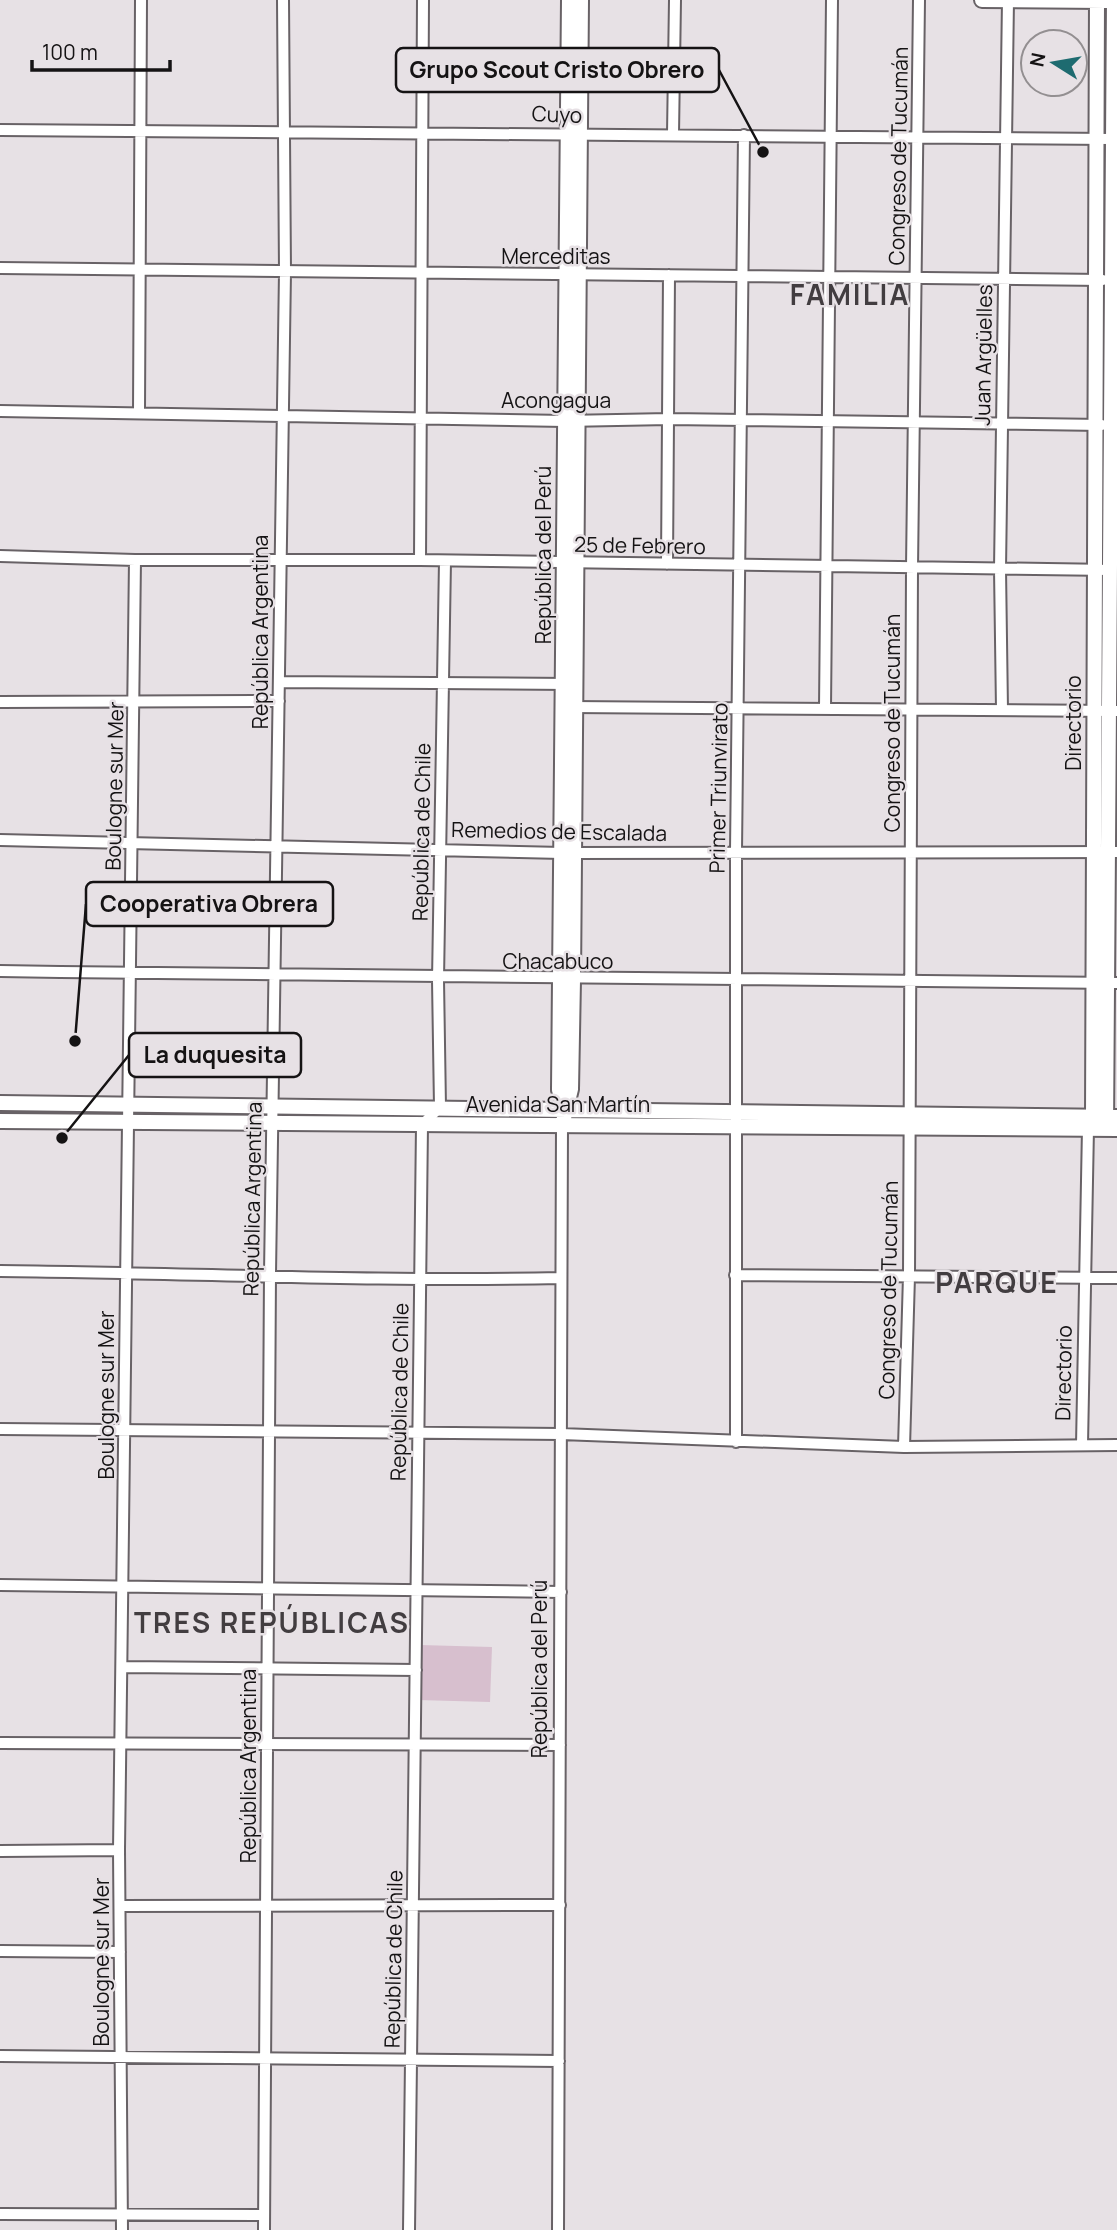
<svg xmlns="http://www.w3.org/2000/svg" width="1117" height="2230" font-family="Manrope,sans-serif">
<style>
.green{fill:#d7bfce}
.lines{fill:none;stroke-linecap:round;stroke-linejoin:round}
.minor-casing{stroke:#686266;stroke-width:14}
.major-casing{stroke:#686266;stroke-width:18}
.minor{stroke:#fff;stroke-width:10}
.major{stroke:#fff;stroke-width:14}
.labels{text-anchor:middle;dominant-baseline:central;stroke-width:5;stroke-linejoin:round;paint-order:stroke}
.street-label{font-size:21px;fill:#151314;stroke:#e7e1e5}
.district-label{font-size:28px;font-weight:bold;letter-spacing:2px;fill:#423d40;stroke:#e7e1e5}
.leader{fill:none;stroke:#151314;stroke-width:2.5}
.callout-dot{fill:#151314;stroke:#e7e1e5;stroke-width:2.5}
.callout{fill:#e7e1e5;stroke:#151314;stroke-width:2.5}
.callout-label{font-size:23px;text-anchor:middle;font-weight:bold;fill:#151314}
</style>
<rect width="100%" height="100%" fill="#e7e1e5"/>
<!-- green -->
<path class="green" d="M 420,1645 L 492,1647 L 490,1702 L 418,1700 Z"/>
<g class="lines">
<!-- minor casing -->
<g class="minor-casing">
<path id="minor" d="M 0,130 L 1112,139
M 673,134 L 675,0
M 0,268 L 1103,280
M 0,411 L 565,421 L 669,419 L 1102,425
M 139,412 L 141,0
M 0,556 L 135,560 L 420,560 L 1111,570
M 420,560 L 423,0
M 667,564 L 669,275
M 279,682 L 570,684
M 0,702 L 279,701
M 571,707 L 1117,711
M 825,708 L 832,0
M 1002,710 L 1000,569 L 1008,0
M 0,840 L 562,853 L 1117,852
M 0,971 C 372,978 744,982 1117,983
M 0,1271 C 187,1273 374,1282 561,1278
M 735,1275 L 1117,1278
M 0,1429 L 561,1434 L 904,1447 L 1117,1445
M 736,1442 L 736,851 L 744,135
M 1082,1445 L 1088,1128
M 904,1447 L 909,1276 L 912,568 L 919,0
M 0,1585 L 561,1592
M 124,1667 L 416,1670
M 0,1743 L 560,1745
M 0,1851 L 119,1850
M 120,1906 L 560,1905
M 0,1951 L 120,1952
M 0,2056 L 559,2061
M 0,2214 L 264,2215
M 122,2230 L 119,1850 L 135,560
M 264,2230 L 270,1274 L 285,272 L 283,0
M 409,2230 L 422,1125 L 440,1107 L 438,980 L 445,561
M 558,2230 L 562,1126"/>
</g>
<!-- major casing -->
<g class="major-casing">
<path id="major" d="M 982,0 L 1106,1
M 0,1103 L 1117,1117
M 566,1108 L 559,1090 L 569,0
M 0,1121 L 1117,1129
M 562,1126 L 571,1089 L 573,980 L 581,0
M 1088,1128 L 1093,1117 L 1097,0
M 1106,1129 L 1114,0"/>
</g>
<!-- minor -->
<use href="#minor" class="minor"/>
<!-- major -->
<use href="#major" class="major"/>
</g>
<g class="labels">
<!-- street labels -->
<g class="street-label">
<text transform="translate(557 114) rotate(2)">Cuyo</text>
<text transform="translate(898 156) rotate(-89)">Congreso de Tucumán</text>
<text x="556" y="256">Merceditas</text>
<text transform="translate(983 355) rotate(-89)">Juan Argüelles</text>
<text x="556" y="400">Acongagua</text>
<text transform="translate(640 545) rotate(1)">25 de Febrero</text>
<text transform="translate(543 555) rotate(-90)">República del Perú</text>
<text transform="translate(260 632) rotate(-90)">República Argentina</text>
<text transform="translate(892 723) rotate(-90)">Congreso de Tucumán</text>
<text transform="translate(1073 723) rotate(-90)">Directorio</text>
<text transform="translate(114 786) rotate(-89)">Boulogne sur Mer</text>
<text transform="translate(718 788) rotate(-89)">Primer Triunvirato</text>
<text transform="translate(559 831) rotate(1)">Remedios de Escalada</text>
<text transform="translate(421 832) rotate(-89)">República de Chile</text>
<text x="558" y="961">Chacabuco</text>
<text x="558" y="1104">Avenida San Martín</text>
<text transform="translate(252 1199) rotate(-89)">República Argentina</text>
<text transform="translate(888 1290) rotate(-89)">Congreso de Tucumán</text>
<text transform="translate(1063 1373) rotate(-89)">Directorio</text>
<text transform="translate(399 1392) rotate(-89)">República de Chile</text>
<text transform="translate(106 1395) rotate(-90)">Boulogne sur Mer</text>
<text transform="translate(539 1669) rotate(-90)">República del Perú</text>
<text transform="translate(248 1766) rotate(-90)">República Argentina</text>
<text transform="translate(393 1959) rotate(-89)">República de Chile</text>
<text transform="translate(101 1962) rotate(-90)">Boulogne sur Mer</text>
</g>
<!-- district labels -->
<g class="district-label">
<text x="850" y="294">FAMILIA</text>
<text x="997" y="1282">PARQUE</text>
<text x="272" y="1622">TRES REPÚBLICAS</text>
</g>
</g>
<!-- callouts -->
<path class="leader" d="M763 152L719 70M75 1041L86 904M62 1138L129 1055"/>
<g class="callout-dot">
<circle cx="763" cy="152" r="7"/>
<circle cx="75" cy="1041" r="7"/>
<circle cx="62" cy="1138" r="7"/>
</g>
<g class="callout">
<rect x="396" y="48" width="323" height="44" rx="7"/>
<rect x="86" y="882" width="247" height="44" rx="7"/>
<rect x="129" y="1033" width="172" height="44" rx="7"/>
</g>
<g class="callout-label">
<text x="557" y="78">Grupo Scout Cristo Obrero</text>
<text x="209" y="912">Cooperativa Obrera</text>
<text x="215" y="1063">La duquesita</text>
</g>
<!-- north arrow -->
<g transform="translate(1054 63) rotate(281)"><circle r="33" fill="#e7e1e5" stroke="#938f91" stroke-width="2"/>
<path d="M0-5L12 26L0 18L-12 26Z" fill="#1e6b70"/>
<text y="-10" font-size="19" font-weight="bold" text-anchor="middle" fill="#151314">N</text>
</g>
<!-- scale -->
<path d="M32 60v10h138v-10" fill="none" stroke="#151314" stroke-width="3.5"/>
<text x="42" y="60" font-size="21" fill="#151314" stroke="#e7e1e5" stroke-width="5" paint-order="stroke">100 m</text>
</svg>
